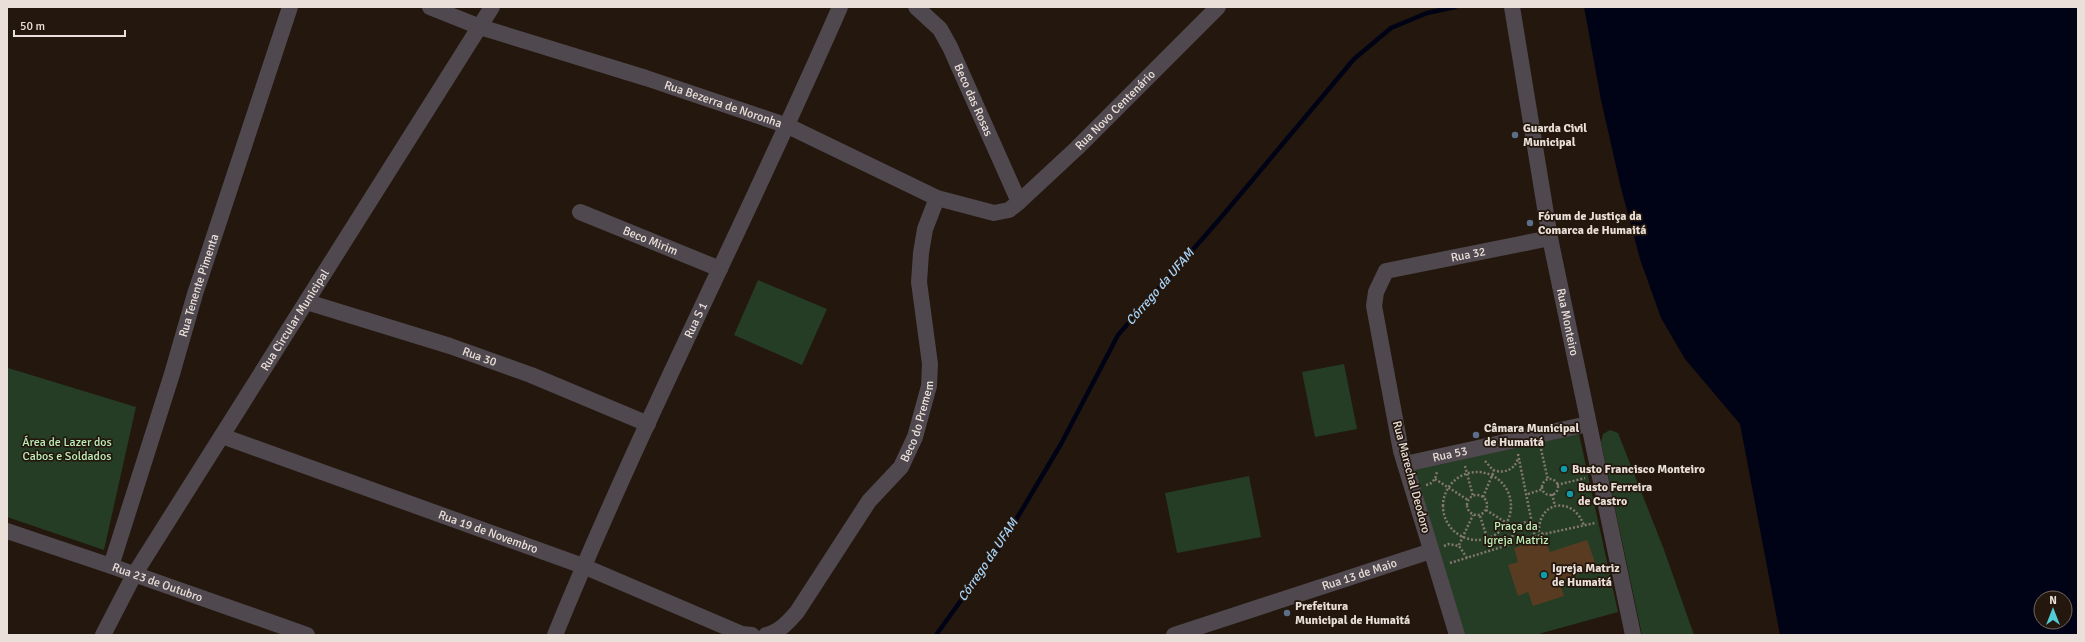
<svg xmlns="http://www.w3.org/2000/svg" width="2085" height="642" font-family="Signika,sans-serif">
<style>
.green{fill:#253d25}
.water{fill:#000316;fill-rule:evenodd}
.lines{fill:none;stroke-linecap:round;stroke-linejoin:round}
.stream{stroke:#000316;stroke-width:4.5}
.building{fill:#593b21}
.path{stroke:#83776f;stroke-width:2.5;stroke-dasharray:2 2;stroke-linecap:butt}
.street{stroke:#4f484e;stroke-width:16}
.service-dot{fill:#5c6f8a;stroke:#24170d;stroke-width:1.5}
.culture-dot{fill:#0f9aa8;stroke:#24170d;stroke-width:1.5}
.labels{text-anchor:middle;dominant-baseline:central;stroke-width:3.5;stroke-linejoin:round;paint-order:stroke}
.street-label{font-size:12px;fill:#eae0d9;stroke:#24170d}
.poi-label{font-size:12px;font-weight:bold;fill:#eae0d9;stroke:#24170d;text-anchor:start}
.park-label{font-size:12px;fill:#bcefba;stroke:#24170d}
.water-label{font-size:13px;font-style:italic;fill:#a7d3f8;stroke:#24170d}
</style>
<rect width="100%" height="100%" fill="#24170d"/>
<!-- green -->
<path class="green" d="M 758,280 L 827,309 L 802,365 L 734,335 Z
M 1344,364 L 1357,429 L 1315,437 L 1302,372 Z
M 8,368 L 136,407 L 104,550 L 7,517 Z
M 1610,430 L 1618,433 L 1663,547 L 1694,635 L 1642,635 L 1601,442 L 1603,434 Z
M 1579,434 L 1618,612 L 1535,635 L 1461,635 L 1411,470 Z
M 1249,476 L 1261,537 L 1177,553 L 1165,493 Z"/>
<!-- water -->
<path class="water" d="M 1584,7 L 2078,7 L 2078,635 L 1780,635 L 1740,424 L 1685,359 L 1661,318 L 1640,259 L 1621,188 L 1601,100 ZM 2041,598 L 2065,598 L 2065,622 L 2041,622 Z"/>
<g class="lines">
<!-- stream -->
<path class="stream" d="M 936,635 L 1001,545 L 1061,444 L 1118,335 L 1218,221 L 1354,59 L 1391,28 L 1427,13 L 1455,7"/>
</g>
<!-- building -->
<path class="building" d="M 1545,538 L 1550,552 L 1587,540 L 1597,568 L 1559,581 L 1564,596 L 1533,606 L 1528,592 L 1518,596 L 1508,565 L 1518,562 L 1514,548 Z"/>
<g class="lines">
<!-- path -->
<path class="path" d="M 1541,449 L 1548,480
M 1518,454 L 1535,538
M 1485,461 L 1493,470 C 1504,474 1515,470 1518,458
M 1465,466 L 1473,496
M1443 506a34 34 0 1 1 68 0a34 34 0 1 1-68 0Z
M 1435,479 L 1468,500
M1542 487a8 8 0 1 1 16 0a8 8 0 1 1-16 0Z
M 1426,485 C 1433,484 1436,478 1437,471
M 1557,485 L 1585,478
M 1528,494 L 1543,489
M 1552,494 L 1555,506
M1467 505a10 10 0 1 1 20 0a10 10 0 1 1-20 0Z
M 1483,497 L 1494,471
M 1486,510 L 1515,528
M 1480,516 L 1491,550
M 1543,534 L 1539,531 C 1539,499 1575,497 1584,526
M 1459,545 L 1473,515
M 1513,545 C 1510,530 1517,521 1532,522
M 1444,546 L 1449,544 L 1459,546 L 1467,558
M 1450,563 L 1544,534 L 1595,523"/>
<!-- street -->
<g class="street">
<path id="s1" d="M 430,7 L 480,27 L 646,78 L 788,126 L 937,198 L 994,213 L 1009,210 L 1019,202 L 1077,148 L 1218,7"/>
<path id="s2" d="M 916,7 L 940,29 L 950,47 L 1019,202"/>
<path id="s3" d="M 1512,7 L 1550,238 L 1633,635"/>
<path id="s4" d="M 580,212 L 720,269"/>
<path id="s5" d="M 307,302 L 450,346 L 531,375 L 648,424"/>
<path id="s6" d="M 222,436 L 583,566 L 742,634 L 752,635"/>
<path id="s7" d="M 1405,464 L 1588,424"/>
<path id="s8" d="M 7,531 L 111,566 L 307,635"/>
<path id="s9" d="M 111,566 L 172,374 L 195,294 L 290,7"/>
<path id="s10" d="M 103,635 L 134,575 L 492,7"/>
<path id="s11" d="M 555,635 C 642,422 748,218 840,7"/>
<path id="s12" d="M 766,635 C 780,632 788,622 797,612 L 869,501 L 901,467 L 915,437 L 929,386 L 930,364 L 919,282 L 921,253 L 925,229 L 937,198"/>
<path id="s13" d="M 1174,635 L 1431,551"/>
<path id="s14" d="M 1457,635 L 1401,451 L 1374,306 L 1376,292 L 1386,271 L 1550,238"/>
</g>
</g>
<!-- markers -->
<g class="service-dot">
<circle cx="1515" cy="135" r="4"/>
<circle cx="1530" cy="223" r="4"/>
<circle cx="1476" cy="435" r="4"/>
<circle cx="1287" cy="613" r="4"/>
</g>
<g class="culture-dot">
<circle cx="1564" cy="469" r="4"/>
<circle cx="1570" cy="494" r="4"/>
<circle cx="1544" cy="575" r="4"/>
</g>
<g class="labels">
<!-- street labels -->
<g class="street-label">
<text stroke="none"><textPath href="#s2" startOffset="111">Beco das Rosas</textPath></text>
<text stroke="none"><textPath href="#s1" startOffset="309">Rua Bezerra de Noronha</textPath></text>
<text stroke="none"><textPath href="#s1" startOffset="763">Rua Novo Centenário</textPath></text>
<text stroke="none"><textPath href="#s4" startOffset="76">Beco Mirim</textPath></text>
<text stroke="none"><textPath href="#s14" startOffset="461">Rua 32</textPath></text>
<text stroke="none"><textPath href="#s9" startOffset="294">Rua Tenente Pimenta</textPath></text>
<text stroke="none"><textPath href="#s10" startOffset="369">Rua Circular Municipal</textPath></text>
<text stroke="none"><textPath href="#s11" startOffset="345">Rua S 1</textPath></text>
<text stroke="none"><textPath href="#s3" startOffset="320">Rua Monteiro</textPath></text>
<text stroke="none"><textPath href="#s5" startOffset="181">Rua 30</textPath></text>
<text stroke="none"><textPath href="#s12" startOffset="267">Beco do Premem</textPath></text>
<text stroke="none"><textPath href="#s7" startOffset="46">Rua 53</textPath></text>
<text transform="translate(1411 477) rotate(75)">Rua Marechal Deodoro</text>
<text stroke="none"><textPath href="#s6" startOffset="283">Rua 19 de Novembro</textPath></text>
<text stroke="none"><textPath href="#s13" startOffset="195">Rua 13 de Maio</textPath></text>
<text stroke="none"><textPath href="#s8" startOffset="159">Rua 23 de Outubro</textPath></text>
</g>
<!-- poi labels -->
<g class="poi-label">
<text x="1523" y="128">Guarda Civil<tspan x="1523" dy="14">Municipal</tspan></text>
<text x="1538" y="216">Fórum de Justiça da<tspan x="1538" dy="14">Comarca de Humaitá</tspan></text>
<text x="1484" y="428">Câmara Municipal<tspan x="1484" dy="14">de Humaitá</tspan></text>
<text x="1572" y="469">Busto Francisco Monteiro</text>
<text x="1578" y="487">Busto Ferreira<tspan x="1578" dy="14">de Castro</tspan></text>
<text x="1552" y="568">Igreja Matriz<tspan x="1552" dy="14">de Humaitá</tspan></text>
<text x="1295" y="606">Prefeitura<tspan x="1295" dy="14">Municipal de Humaitá</tspan></text>
</g>
<!-- park labels -->
<g class="park-label">
<text x="67" y="442">Área de Lazer dos<tspan x="67" dy="14">Cabos e Soldados</tspan></text>
<text x="1516" y="526">Praça da<tspan x="1516" dy="14">Igreja Matriz</tspan></text>
</g>
<!-- water labels -->
<g class="water-label">
<text transform="translate(1160 287) rotate(-49)">Córrego da UFAM</text>
<text transform="translate(988 560) rotate(-56)">Córrego da UFAM</text>
</g>
</g>
<!-- border -->
<rect width="2085" height="642" fill="none" stroke="#eae0d9" stroke-width="16"/>
<!-- north arrow -->
<g transform="translate(2053 610)"><circle r="19" fill="#24170d" stroke="#73675f"/>
<path d="M0-3L7 15L0 10L-7 15Z" fill="#51ccd4"/>
<text y="-6" font-size="11" font-weight="bold" text-anchor="middle" fill="#eae0d9">N</text>
</g>
<!-- scale -->
<path d="M14 30v6h111v-6" fill="none" stroke="#eae0d9" stroke-width="2"/>
<text x="20" y="30" font-size="12" fill="#eae0d9" stroke="#24170d" stroke-width="3" paint-order="stroke">50 m</text>
</svg>
